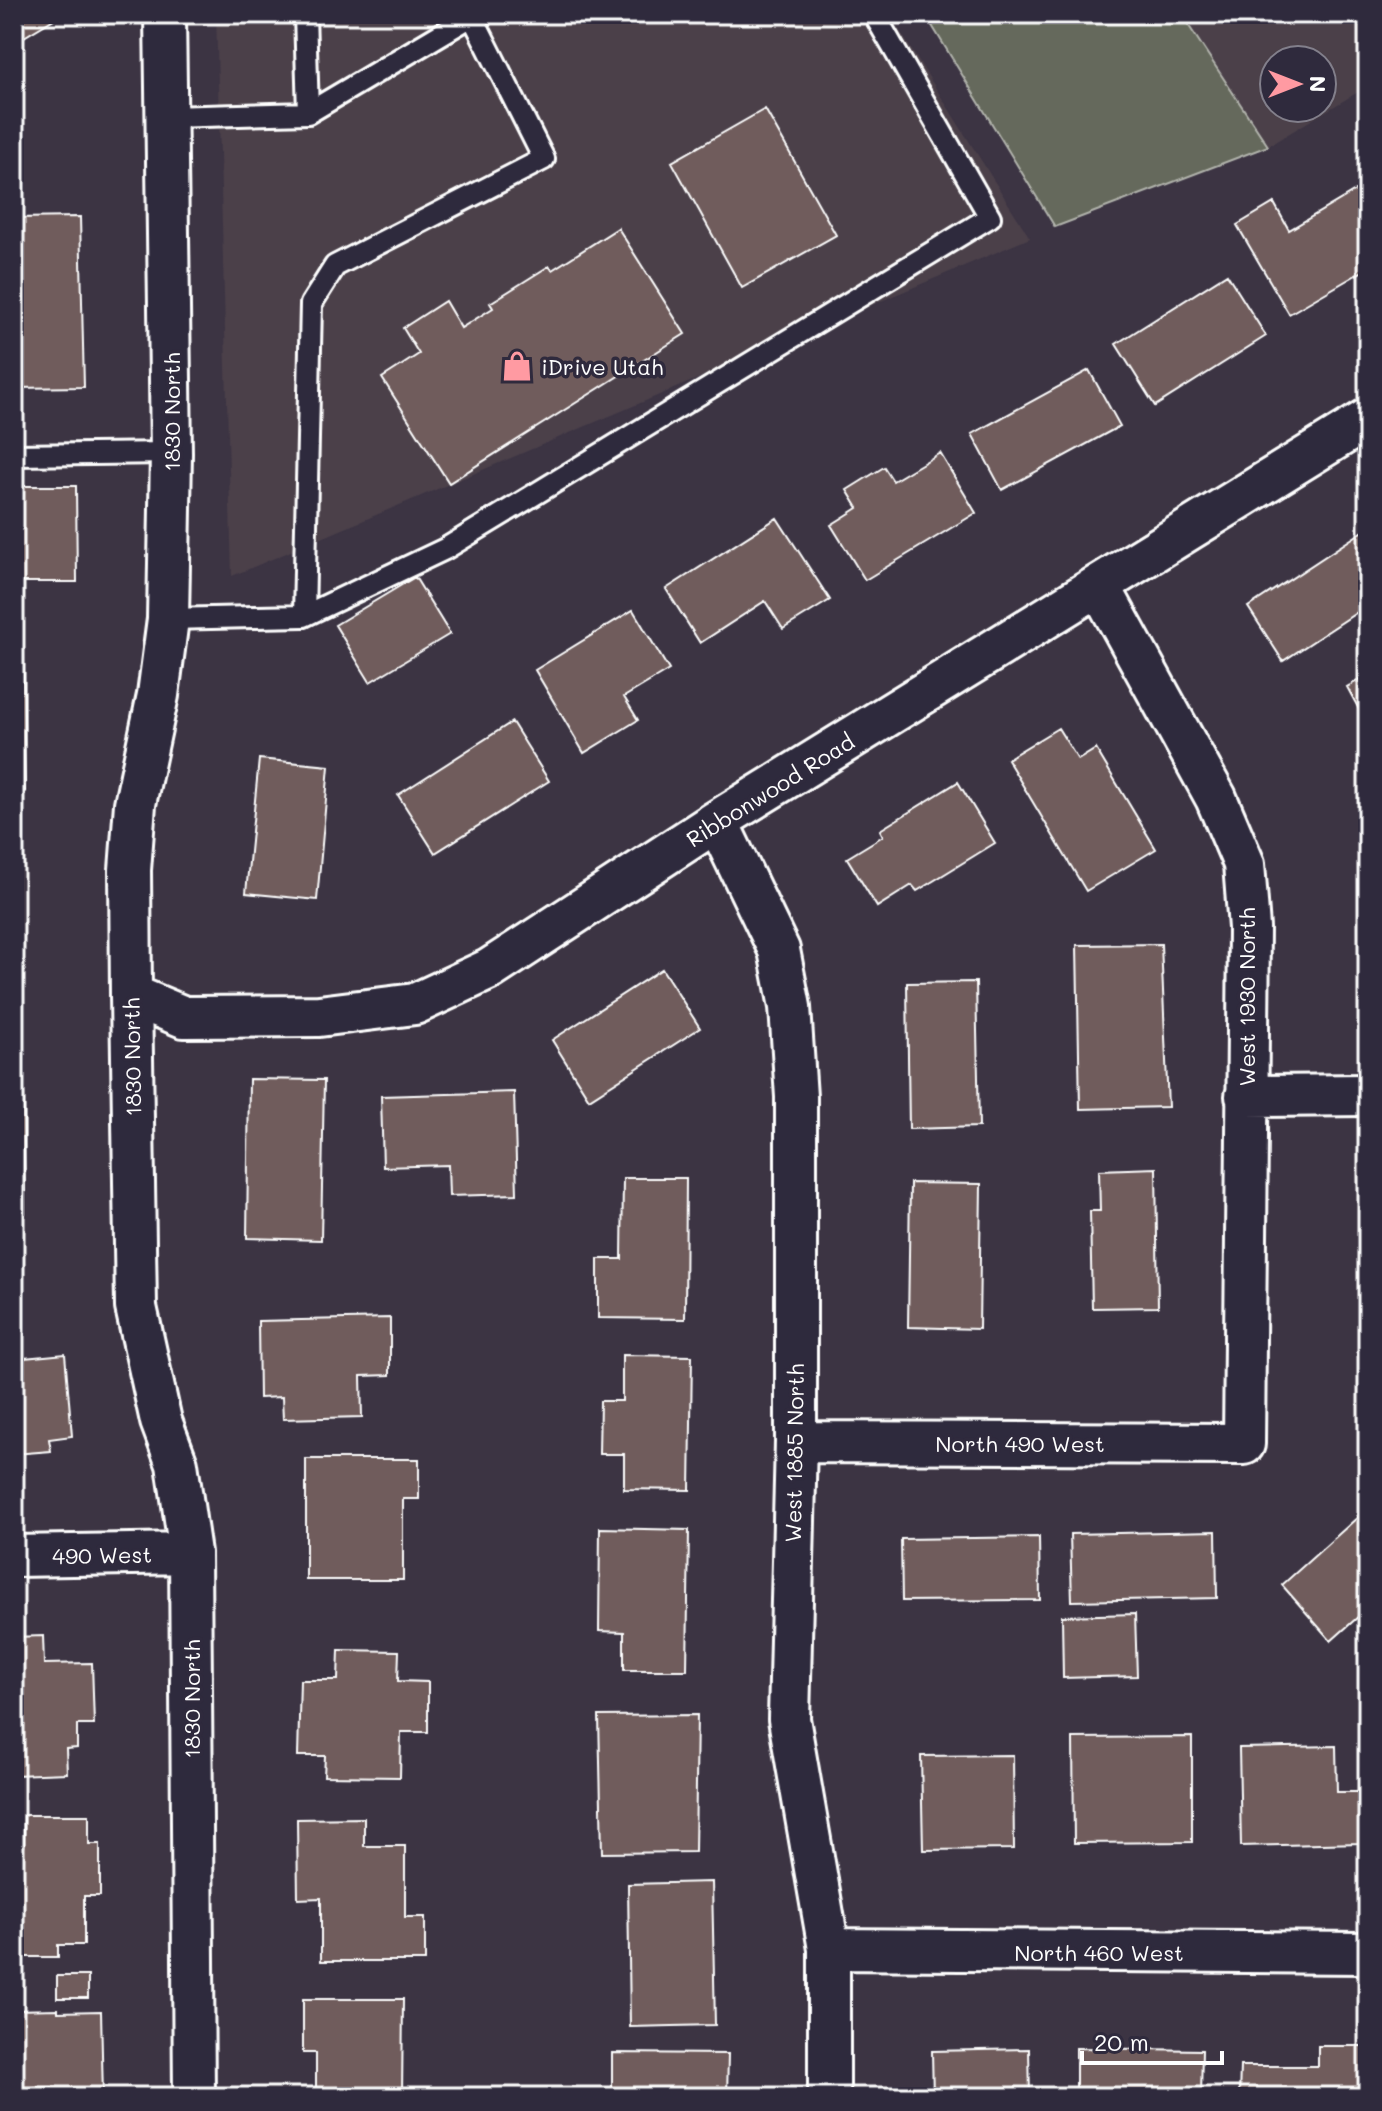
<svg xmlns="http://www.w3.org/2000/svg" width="1382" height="2111" font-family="Mali,sans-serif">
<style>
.built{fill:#4b404a;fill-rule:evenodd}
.green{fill:#65695b;stroke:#b2b4ad;stroke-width:2}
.building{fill:#6f5c5c;stroke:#fff;stroke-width:2}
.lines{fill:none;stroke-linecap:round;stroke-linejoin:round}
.lane-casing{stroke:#fff;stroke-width:26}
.street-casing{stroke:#fff;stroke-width:46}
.lane{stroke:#2f2a3d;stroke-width:20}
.street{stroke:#2f2a3d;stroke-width:40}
.labels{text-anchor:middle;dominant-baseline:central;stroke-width:7;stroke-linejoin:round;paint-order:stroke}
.poi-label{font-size:22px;fill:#fff;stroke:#2f2a3d;text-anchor:start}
.street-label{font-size:22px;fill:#fff;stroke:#2f2a3d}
</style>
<rect width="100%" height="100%" fill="#3c3443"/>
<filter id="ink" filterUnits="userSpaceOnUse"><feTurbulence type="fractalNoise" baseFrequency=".0125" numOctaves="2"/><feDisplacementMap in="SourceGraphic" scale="16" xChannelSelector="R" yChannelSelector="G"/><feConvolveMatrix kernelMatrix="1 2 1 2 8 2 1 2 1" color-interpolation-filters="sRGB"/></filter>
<g filter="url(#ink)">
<!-- built -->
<path class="built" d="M 216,14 L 889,14 L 1030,238 L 232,576 Z
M 1181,14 L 1368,14 L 1368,86 L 1268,146 ZM 1274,60 L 1322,60 L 1322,108 L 1274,108 Z"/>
<!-- green -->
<path class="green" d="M 925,14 L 1181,14 L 1268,146 L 1055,227 Z"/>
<!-- building -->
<path class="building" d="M 14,14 L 62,14 L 14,43 Z
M 765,109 L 836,235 L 742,288 L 672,162 Z
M 1367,184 L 1368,268 L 1289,314 L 1237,225 L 1274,203 L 1289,230 Z
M 80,217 L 84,387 L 14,388 L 14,218 Z
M 618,228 L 685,334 L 449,483 L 382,378 L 419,354 L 403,328 L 445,301 L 461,328 L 493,308 L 490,303 L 549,266 L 552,270 Z
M 1227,274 L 1266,336 L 1155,406 L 1116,344 Z
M 1089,370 L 1120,426 L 1002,490 L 972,434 Z
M 940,453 L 976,513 L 865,580 L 831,525 L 858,508 L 847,490 L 884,467 L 893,481 Z
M 14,486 L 76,486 L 77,582 L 14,582 Z
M 777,518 L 830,600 L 783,629 L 765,601 L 700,643 L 666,589 Z
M 1368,528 L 1368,605 L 1283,661 L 1248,607 Z
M 415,577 L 450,634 L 370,682 L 335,625 Z
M 633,610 L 669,670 L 624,697 L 638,720 L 584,753 L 535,670 Z
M 14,647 L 23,647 L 25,791 L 14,791 Z
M 1368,675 L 1368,726 L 1347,687 Z
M 512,722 L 549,781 L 435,853 L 398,795 Z
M 1058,728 L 1078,760 L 1096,749 L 1156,849 L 1086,891 L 1007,759 Z
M 259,759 L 329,766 L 317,900 L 246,893 Z
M 958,782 L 995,843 L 917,891 L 912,885 L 877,907 L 847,858 L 883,836 L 880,830 Z
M 14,883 L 19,998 L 14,998 Z
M 1161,944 L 1168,1107 L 1080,1109 L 1077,945 Z
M 662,969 L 700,1028 L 589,1099 L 552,1040 Z
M 976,982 L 979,1127 L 909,1129 L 907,983 Z
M 14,1069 L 23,1069 L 25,1213 L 14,1213 Z
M 249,1079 L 324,1080 L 321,1240 L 247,1238 Z
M 514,1092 L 517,1194 L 449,1196 L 448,1165 L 383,1167 L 381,1096 Z
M 1156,1168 L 1158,1307 L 1092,1308 L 1090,1211 L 1100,1211 L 1099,1170 Z
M 623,1178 L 686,1178 L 685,1319 L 598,1318 L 598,1259 L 622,1259 Z
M 910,1183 L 981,1184 L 979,1329 L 908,1327 Z
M 390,1318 L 390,1375 L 361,1376 L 362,1417 L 283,1419 L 282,1397 L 259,1398 L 258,1321 Z
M 65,1354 L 72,1436 L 49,1439 L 51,1451 L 14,1454 L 14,1359 Z
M 622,1355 L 692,1356 L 690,1490 L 624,1489 L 624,1454 L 599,1454 L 600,1401 L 622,1401 Z
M 306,1459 L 419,1459 L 419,1499 L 403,1499 L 403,1580 L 306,1580 Z
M 1368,1508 L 1368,1608 L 1331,1641 L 1282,1585 Z
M 600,1528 L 689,1530 L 687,1670 L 624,1670 L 624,1632 L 599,1631 Z
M 1216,1531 L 1217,1598 L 1072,1601 L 1070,1534 Z
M 1039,1537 L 1040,1600 L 902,1601 L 901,1539 Z
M 1135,1614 L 1137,1676 L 1063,1678 L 1062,1616 Z
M 43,1636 L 44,1664 L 92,1663 L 94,1725 L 77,1725 L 77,1748 L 66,1749 L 67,1773 L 14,1775 L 14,1637 Z
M 339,1650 L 399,1651 L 398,1681 L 428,1682 L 428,1732 L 401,1732 L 400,1777 L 324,1776 L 325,1756 L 298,1756 L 300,1680 L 338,1680 Z
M 697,1715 L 695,1852 L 602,1853 L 599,1716 Z
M 1192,1737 L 1192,1842 L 1074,1843 L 1073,1738 Z
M 1336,1746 L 1337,1792 L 1361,1792 L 1361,1843 L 1241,1846 L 1239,1748 Z
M 1013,1755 L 1014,1849 L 923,1850 L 921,1756 Z
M 24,1815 L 89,1815 L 89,1844 L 100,1844 L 100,1896 L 84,1896 L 84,1945 L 58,1945 L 58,1957 L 14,1957 L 14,1846 L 24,1846 Z
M 364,1818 L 364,1846 L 405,1846 L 405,1917 L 425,1917 L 425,1961 L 321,1961 L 321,1898 L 298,1899 L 297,1819 Z
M 712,1882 L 715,2025 L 630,2027 L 628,1884 Z
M 57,1976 L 88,1976 L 88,1998 L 57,1998 Z
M 303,1999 L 403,1999 L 402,2097 L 316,2097 L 316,2053 L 303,2053 Z
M 58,2009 L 58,2012 L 101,2011 L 103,2097 L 52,2097 L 52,2087 L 14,2088 L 14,2010 Z
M 1318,2046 L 1368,2046 L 1368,2097 L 1239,2097 L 1240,2066 L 1318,2066 Z
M 1076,2048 L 1202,2050 L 1201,2097 L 1076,2097 Z
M 1029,2049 L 1030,2097 L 933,2097 L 932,2051 Z
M 612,2053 L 728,2054 L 727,2097 L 612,2097 Z"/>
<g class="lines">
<!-- lane casing -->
<g class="lane-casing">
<path id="lane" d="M 308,113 L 475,14
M 168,117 L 308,113 L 305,14
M 14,455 L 171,453
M 304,616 L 311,304 L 335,266 L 544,159 L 472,16
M 168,619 L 304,616 L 445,549 L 990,217 L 874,14"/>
</g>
<!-- street casing -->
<g class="street-casing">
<path id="street" d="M 165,14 L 171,453 L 168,619 L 158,695 L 135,804 L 130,870 L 131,995 L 136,1307 L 161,1421 L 177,1464 L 190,1553 L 194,2097
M 717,821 L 779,950 L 790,1007 L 796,1097 L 796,1442 L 789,1719 L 829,1949 L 829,2097
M 131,995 L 184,1017 L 319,1016 L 415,1004 L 490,969 L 717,821 L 1368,419
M 1246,1096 L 1368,1095
M 796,1442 L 1244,1444 L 1249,928 L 1244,864 L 1216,798 L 1100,587
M 14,1556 L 190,1553
M 829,1949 L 1368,1953"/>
</g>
<!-- lane -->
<use href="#lane" class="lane"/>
<!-- street -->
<use href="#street" class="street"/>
</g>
</g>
<!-- icons -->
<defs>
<g id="shop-bare" transform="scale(2.4)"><path d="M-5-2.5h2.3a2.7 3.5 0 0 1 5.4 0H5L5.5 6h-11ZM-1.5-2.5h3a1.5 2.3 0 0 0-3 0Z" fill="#ff9aa2" stroke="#2f2a3d" stroke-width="2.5" paint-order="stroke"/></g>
</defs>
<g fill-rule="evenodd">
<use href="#shop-bare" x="517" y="366"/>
</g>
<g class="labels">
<!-- poi labels -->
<g class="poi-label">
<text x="541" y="366">iDrive Utah</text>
</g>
<!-- street labels -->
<g class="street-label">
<text transform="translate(171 412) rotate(-90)">1830 North</text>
<text transform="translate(770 790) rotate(-32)">Ribbonwood Road</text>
<text transform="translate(1246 997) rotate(-90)">West 1930 North</text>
<text transform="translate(132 1057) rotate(-91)">1830 North</text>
<text x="1020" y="1443">North 490 West</text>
<text transform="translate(794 1453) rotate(-89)">West 1885 North</text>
<text transform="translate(102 1555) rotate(-1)">490 West</text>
<text transform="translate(191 1699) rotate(-90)">1830 North</text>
<text x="1099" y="1952">North 460 West</text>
</g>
</g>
<!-- margin -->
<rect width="1382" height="2111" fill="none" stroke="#2f2a3d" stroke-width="48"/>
<rect x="24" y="24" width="1334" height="2063" fill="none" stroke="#fff" stroke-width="3" filter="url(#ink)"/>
<!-- north arrow -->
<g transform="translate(1298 84) rotate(90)"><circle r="38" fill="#2f2a3d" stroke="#827f8b" stroke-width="2"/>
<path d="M0-6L14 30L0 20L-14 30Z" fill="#ff9aa2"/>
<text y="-12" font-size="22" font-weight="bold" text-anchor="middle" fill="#ffffff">N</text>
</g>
<!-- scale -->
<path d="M1082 2051v12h140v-12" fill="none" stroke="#ffffff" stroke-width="4"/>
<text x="1094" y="2051" font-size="24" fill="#ffffff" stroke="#2f2a3d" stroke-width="6" paint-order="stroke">20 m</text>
</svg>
